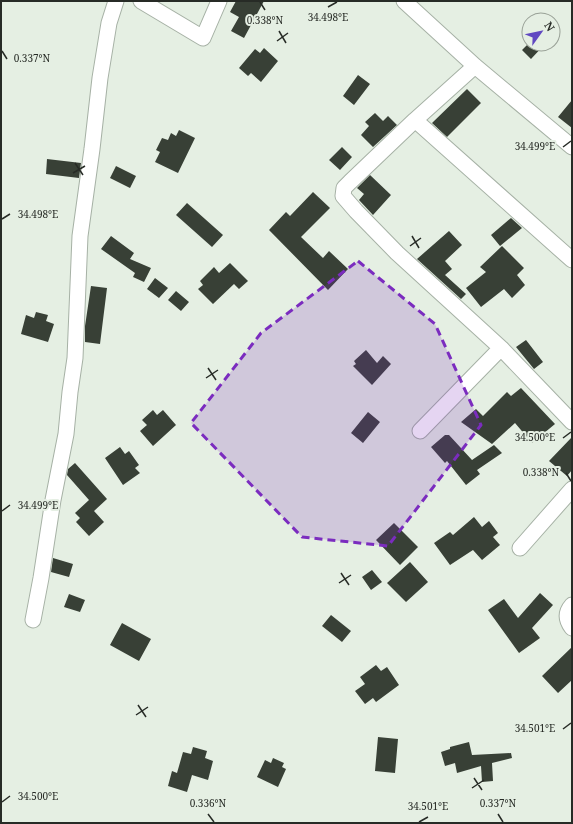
<svg xmlns="http://www.w3.org/2000/svg" width="573" height="824" font-family="'Noto Serif',serif">
<style>
.building{fill:#384036}
.lines{fill:none;stroke-linecap:round;stroke-linejoin:round}
.street-casing{stroke:#a6b1a5;stroke-width:17}
.street{stroke:#fff;stroke-width:15}
.marked{fill:#7b2cbf;fill-opacity:0.2;stroke:#7b2cbf;stroke-width:3;stroke-dasharray:8 5;stroke-linejoin:round}
.ticks{fill:none;stroke:#272b26;stroke-width:1.5}
.ticks-label{font-size:10px;text-anchor:middle;fill:#272b26;stroke:#e5efe3;stroke-width:4;stroke-linejoin:round;paint-order:stroke}
</style>
<rect width="100%" height="100%" fill="#e5efe3"/>
<!-- building -->
<path class="building" d="M 236,1 L 264,1 L 244,38 L 231,31 L 239,17 L 230,12 Z
M 528,44 L 545,44 L 531,59 L 522,50 Z
M 264,48 L 278,61 L 261,82 L 251,73 L 248,76 L 239,68 L 255,49 L 260,53 Z
M 358,75 L 370,84 L 354,105 L 343,96 Z
M 467,89 L 481,103 L 447,137 L 432,123 Z
M 572,100 L 572,128 L 558,117 Z
M 375,113 L 383,121 L 388,116 L 397,125 L 373,147 L 361,135 L 369,126 L 365,122 Z
M 179,130 L 195,138 L 178,173 L 155,162 L 160,152 L 156,150 L 162,138 L 168,140 L 171,133 L 176,136 Z
M 342,147 L 352,157 L 340,170 L 329,160 Z
M 47,159 L 81,163 L 79,178 L 46,174 Z
M 116,166 L 136,176 L 130,188 L 110,178 Z
M 370,175 L 391,195 L 373,215 L 359,200 L 364,194 L 357,188 Z
M 313,192 L 330,208 L 301,237 L 323,258 L 329,251 L 348,269 L 328,290 L 269,230 L 286,212 L 290,216 Z
M 187,203 L 223,235 L 212,247 L 176,215 Z
M 511,218 L 522,228 L 500,246 L 491,235 Z
M 449,231 L 462,245 L 445,261 L 452,269 L 445,275 L 466,294 L 461,299 L 417,259 Z
M 111,236 L 134,253 L 130,259 L 151,268 L 144,282 L 133,277 L 135,273 L 101,249 Z
M 502,246 L 524,268 L 517,275 L 525,285 L 512,298 L 504,289 L 481,307 L 466,288 L 486,272 L 480,267 Z
M 230,263 L 248,281 L 239,289 L 234,284 L 213,304 L 198,289 L 203,285 L 200,281 L 214,267 L 219,273 Z
M 155,278 L 168,288 L 159,298 L 147,289 Z
M 91,286 L 107,288 L 100,344 L 85,342 L 85,326 Z
M 176,291 L 189,302 L 181,311 L 168,300 Z
M 36,312 L 48,315 L 46,321 L 54,324 L 48,342 L 21,334 L 26,315 L 34,318 Z
M 526,340 L 543,362 L 534,369 L 516,347 Z
M 366,350 L 377,363 L 383,356 L 391,364 L 372,385 L 353,366 L 356,364 L 354,361 Z
M 521,388 L 555,424 L 532,443 L 515,423 L 492,444 L 461,422 L 476,409 L 483,416 L 507,392 L 511,396 Z
M 153,410 L 157,415 L 163,410 L 176,425 L 153,446 L 140,431 L 147,425 L 142,420 Z
M 368,412 L 380,422 L 363,443 L 351,433 Z
M 445,435 L 449,435 L 472,460 L 494,445 L 502,453 L 477,470 L 480,474 L 466,485 L 447,461 L 445,463 L 431,447 Z
M 572,437 L 572,470 L 567,476 L 549,461 Z
M 120,447 L 125,454 L 129,451 L 139,465 L 135,468 L 140,473 L 123,485 L 105,458 Z
M 75,463 L 107,499 L 94,511 L 104,522 L 89,536 L 76,522 L 80,518 L 75,513 L 89,500 L 67,475 L 68,469 Z
M 474,517 L 482,527 L 489,521 L 498,533 L 493,537 L 500,545 L 482,560 L 473,550 L 450,565 L 434,543 L 450,532 L 453,535 Z
M 394,523 L 418,547 L 400,565 L 376,540 Z
M 53,558 L 73,564 L 69,577 L 51,572 Z
M 410,562 L 428,582 L 406,602 L 387,583 Z
M 372,570 L 382,582 L 371,590 L 362,577 Z
M 540,593 L 553,605 L 532,628 L 540,638 L 519,653 L 488,610 L 504,599 L 518,618 Z
M 69,594 L 85,600 L 80,612 L 64,607 Z
M 331,615 L 351,631 L 342,642 L 322,626 Z
M 122,623 L 151,639 L 139,661 L 110,645 Z
M 572,647 L 572,680 L 558,693 L 542,676 Z
M 376,665 L 381,671 L 387,667 L 399,685 L 376,702 L 373,698 L 365,704 L 355,691 L 365,684 L 360,677 Z
M 378,737 L 398,739 L 395,773 L 375,771 Z
M 469,742 L 472,755 L 511,753 L 512,758 L 492,763 L 493,781 L 482,782 L 481,766 L 457,773 L 455,763 L 445,766 L 441,752 L 450,749 L 450,747 Z
M 193,747 L 207,751 L 205,758 L 213,761 L 208,780 L 192,775 L 187,792 L 168,786 L 172,771 L 177,773 L 183,752 L 191,754 Z
M 273,758 L 284,763 L 282,767 L 286,769 L 278,787 L 257,777 L 265,760 L 271,763 Z"/>
<g class="lines">
<!-- street casing -->
<g class="street-casing">
<path id="street" d="M 141,1 L 203,38 L 219,1
M 404,1 L 475,66 L 572,147
M 475,66 L 415,120 L 350,182 L 344,188 L 343,196 L 356,211 L 397,253 L 501,348 L 572,422
M 415,120 L 572,260
M 420,431 L 501,348
M 520,548 L 572,489
M 572,605 C 565,613 566,620 572,628
M 33,620 L 41,578 L 53,500 L 66,434 L 70,392 L 75,358 L 80,236 L 92,149 L 100,78 L 109,23 L 116,1"/>
</g>
<!-- street -->
<use href="#street" class="street"/>
</g>
<!-- marked area -->
<path class="marked" d="M 358,261 L 435,324 L 481,425 L 388,546 L 302,537 L 191,423 L 261,333 Z"/>
<!-- ticks -->
<path class="ticks" d="M 260,2 L 265,10M 328,7 L 337,2M 279,31 L 286,43M 277,41 L 288,33M 2,51 L 7,59M 563,147 L 571,141M 75,163 L 83,175M 73,173 L 85,166M 2,219 L 10,214M 412,236 L 419,248M 410,246 L 421,238M 208,368 L 216,380M 206,378 L 218,370M 563,438 L 571,432M 566,473 L 571,481M 2,511 L 10,505M 341,573 L 349,585M 339,583 L 351,575M 138,705 L 146,717M 136,715 L 148,707M 563,729 L 571,723M 474,778 L 482,790M 472,788 L 484,780M 2,802 L 10,796M 208,814 L 214,822M 498,814 L 503,822M 419,822 L 428,817"/>
<g class="ticks-label">
<text x="328" y="21">34.498°E</text>
<text x="265" y="24">0.338°N</text>
<text x="32" y="62">0.337°N</text>
<text x="535" y="150">34.499°E</text>
<text x="38" y="218">34.498°E</text>
<text x="535" y="441">34.500°E</text>
<text x="541" y="476">0.338°N</text>
<text x="38" y="509">34.499°E</text>
<text x="535" y="732">34.501°E</text>
<text x="38" y="800">34.500°E</text>
<text x="208" y="807">0.336°N</text>
<text x="498" y="807">0.337°N</text>
<text x="428" y="810">34.501°E</text>
</g>
<!-- border -->
<rect width="573" height="824" fill="none" stroke="#272b26" stroke-width="4"/>
<!-- north arrow -->
<g transform="translate(541 32) rotate(57)"><circle r="19" fill="#e5efe3" stroke="#99a197"/>
<path d="M0-3L7 15L0 10L-7 15Z" fill="#6048c1"/>
<text y="-6" font-size="11" font-weight="bold" text-anchor="middle" fill="#272b26">N</text>
</g>
</svg>
